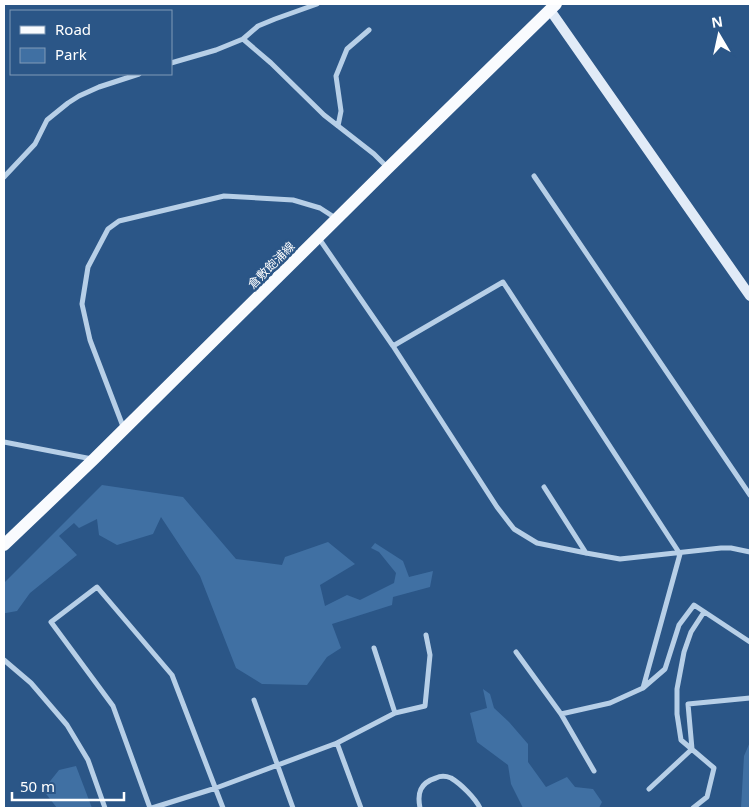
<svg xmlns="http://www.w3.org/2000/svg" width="754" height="812" font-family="'Noto Sans','Noto Sans JP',sans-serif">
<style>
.green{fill:#4070a3}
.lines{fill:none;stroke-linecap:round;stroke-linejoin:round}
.street{stroke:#b7cfe7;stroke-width:5}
.secondary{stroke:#e1ebf7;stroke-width:10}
.primary{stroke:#f9fbfe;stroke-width:12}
.labels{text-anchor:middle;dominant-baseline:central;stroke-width:5;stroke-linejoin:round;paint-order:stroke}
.street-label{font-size:12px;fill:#fff;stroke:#2b5687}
</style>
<rect width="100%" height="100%" fill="#2b5687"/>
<!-- green -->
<path class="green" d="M 102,485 L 183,497 L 236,559 L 282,565 L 285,557 L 328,542 L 355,564 L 320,585 L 325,606 L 347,595 L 360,600 L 394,583 L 396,573 L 379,552 L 371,548 L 375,543 L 403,561 L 409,577 L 433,571 L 430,587 L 393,597 L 392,605 L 332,624 L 341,648 L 327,657 L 307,685 L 262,684 L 236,668 L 200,576 L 161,517 L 153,534 L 117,545 L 99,535 L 97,519 L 79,528 L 74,523 L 59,536 L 77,555 L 30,593 L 17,611 L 6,613 L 4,613 L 4,583 Z
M 483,689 L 490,694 L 494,708 L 509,722 L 528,744 L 528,762 L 546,787 L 567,777 L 575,787 L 593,789 L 602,802 L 599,808 L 523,808 L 511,784 L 508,765 L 477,742 L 470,713 L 487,708 Z
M 750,742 L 750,808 L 741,808 L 744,756 Z
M 76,766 L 92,808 L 57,808 L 43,790 L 59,770 Z"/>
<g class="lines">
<!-- street -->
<path class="street" d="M 243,39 L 258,26 L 275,19 L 317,4
M 171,63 L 216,50 L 243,39 L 271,63 L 324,115 L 374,154 L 388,168
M 338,126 L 341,111 L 336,76 L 347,49 L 369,30
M 534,176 L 750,495
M 4,177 L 35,144 L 47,120 L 68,103 L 79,96 L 99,87 L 139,74
M 318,237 L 393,346 L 497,507 L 514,529 L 537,543 L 586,553 L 620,559 L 721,548 L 731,548 L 750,552
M 393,346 L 503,282 L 680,554 L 643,688 L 610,703 L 561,714
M 124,429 L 90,340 L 82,304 L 88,267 L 108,229 L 119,221 L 224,196 L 293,200 L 320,208 L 337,219
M 4,442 L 92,459
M 544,487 L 586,553
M 374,648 L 395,713
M 516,652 L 561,714 L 594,771
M 4,660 L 31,683 L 67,725 L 88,760 L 105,808
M 643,688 L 665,669 L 679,625 L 694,605 L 750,642
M 254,700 L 293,808
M 337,743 L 395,713 L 425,706 L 430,655 L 426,635
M 649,789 L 692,749 L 688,704 L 750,698
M 150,808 L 113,706 L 51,622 L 97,587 L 172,675 L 223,808
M 152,808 L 216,788 L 337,743 L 361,808
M 420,808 C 417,793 420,783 436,778 C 440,776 446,776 451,778 C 461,784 475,798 480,808
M 693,808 L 707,797 L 714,768 L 681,740 L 677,714 L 677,689 L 684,652 L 691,632 L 704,612"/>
<!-- secondary -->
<path class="secondary" d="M 550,10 L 750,296"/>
<!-- primary -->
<path class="primary" d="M 4,545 L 94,459 L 388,168 L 556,4"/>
</g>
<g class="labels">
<!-- street labels -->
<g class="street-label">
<text transform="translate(271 265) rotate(-45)">倉敷飽浦線</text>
</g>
</g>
<!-- border -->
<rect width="754" height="812" fill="none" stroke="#ffffff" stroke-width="10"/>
<!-- legend -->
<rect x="10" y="10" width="162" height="65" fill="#2b5687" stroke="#809ab7"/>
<rect x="20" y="26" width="25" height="8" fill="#f9fbfe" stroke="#809ab7"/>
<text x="55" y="35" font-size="15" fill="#ffffff">Road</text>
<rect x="20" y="48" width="25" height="15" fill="#4070a3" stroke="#809ab7"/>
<text x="55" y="60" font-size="15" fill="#ffffff">Park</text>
<!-- north arrow -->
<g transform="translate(719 35) rotate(351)" stroke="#2b5687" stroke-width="4" paint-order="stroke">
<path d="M0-4L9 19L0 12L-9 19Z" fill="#ffffff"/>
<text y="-8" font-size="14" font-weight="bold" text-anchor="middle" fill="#ffffff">N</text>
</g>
<!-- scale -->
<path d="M12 792v8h112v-8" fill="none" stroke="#ffffff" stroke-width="2.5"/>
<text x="20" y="792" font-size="15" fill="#ffffff" stroke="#2b5687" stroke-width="4" paint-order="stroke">50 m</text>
</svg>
